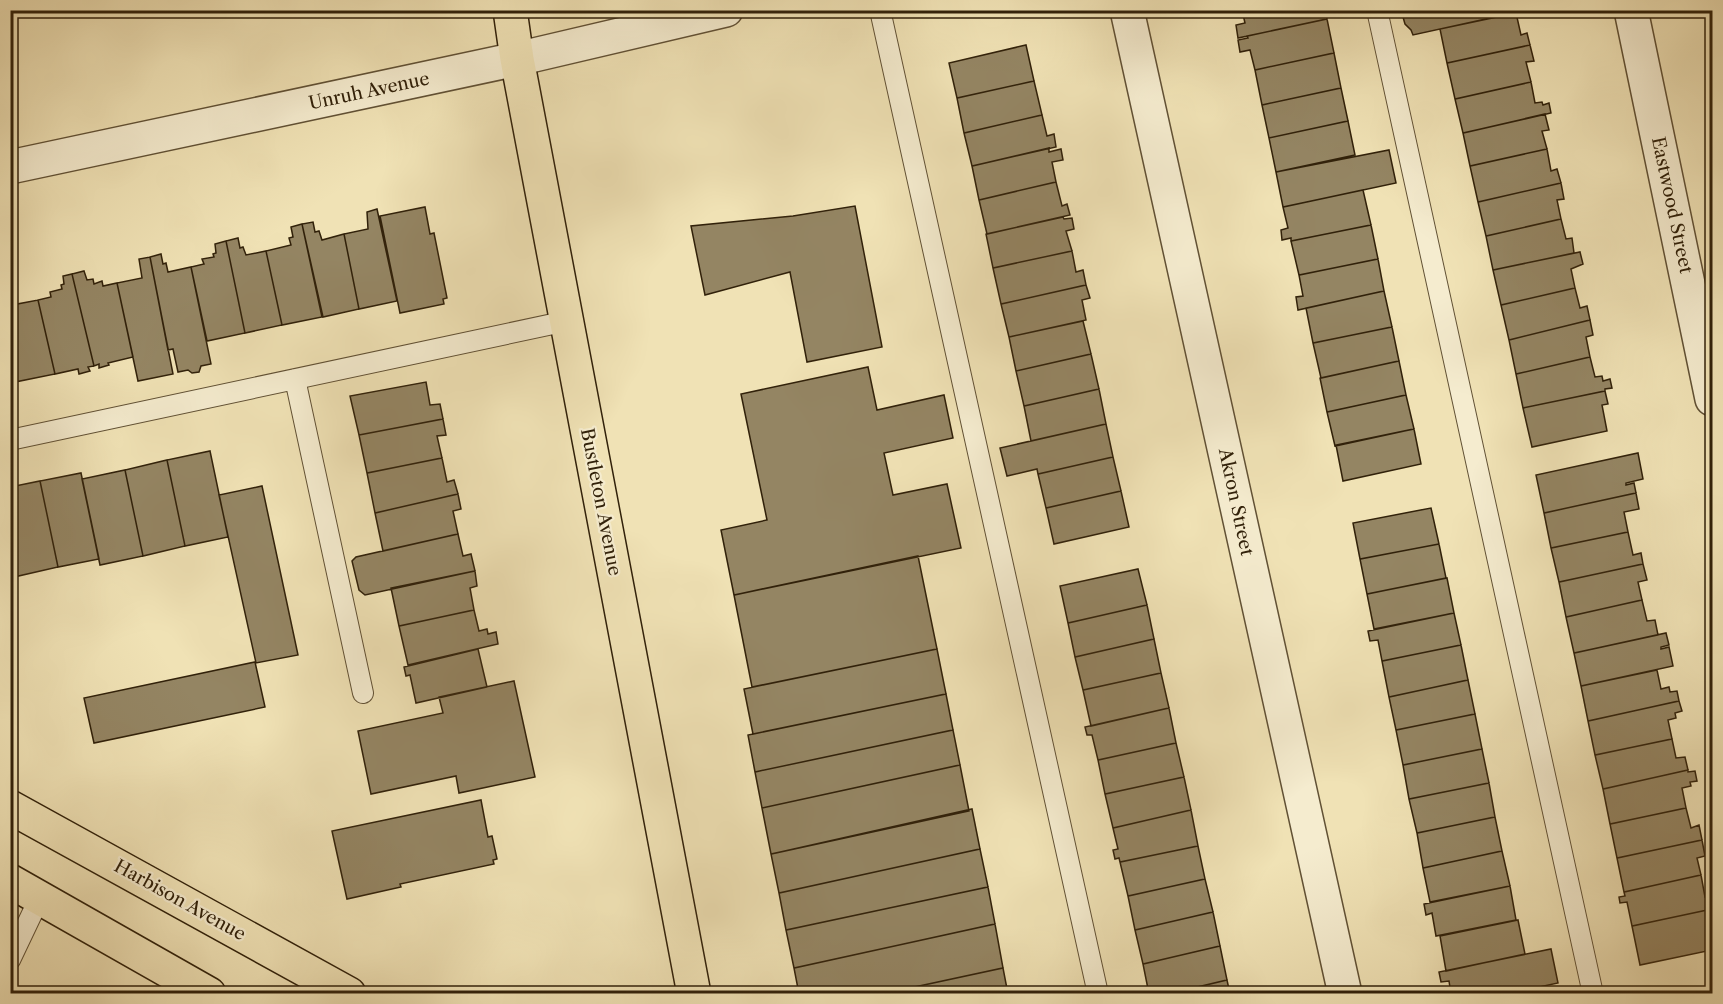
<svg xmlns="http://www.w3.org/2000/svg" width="1723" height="1004" font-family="'Libre Caslon Text',serif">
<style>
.building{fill:#948563;stroke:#31210a;stroke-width:1.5}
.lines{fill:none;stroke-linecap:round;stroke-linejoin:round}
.lane-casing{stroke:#615135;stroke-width:22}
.street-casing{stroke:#615135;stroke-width:36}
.primary-casing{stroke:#31210a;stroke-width:36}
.lane{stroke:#f5eccf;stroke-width:20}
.street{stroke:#f5eccf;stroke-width:33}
.primary{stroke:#f0e2b5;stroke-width:33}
.labels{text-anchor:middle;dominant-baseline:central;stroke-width:4.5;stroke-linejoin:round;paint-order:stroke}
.street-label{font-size:18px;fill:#31210a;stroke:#f5eccf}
</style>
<rect width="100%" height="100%" fill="#f0e2b5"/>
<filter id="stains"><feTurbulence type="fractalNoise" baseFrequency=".00333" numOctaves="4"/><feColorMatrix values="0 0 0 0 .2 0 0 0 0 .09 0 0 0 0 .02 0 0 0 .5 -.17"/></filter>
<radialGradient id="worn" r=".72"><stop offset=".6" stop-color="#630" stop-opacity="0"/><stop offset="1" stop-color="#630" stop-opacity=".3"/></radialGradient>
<!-- building -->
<path class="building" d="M 1242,10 L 1325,10 L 1327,19 L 1238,38 L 1236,25 L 1245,23 Z
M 1406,10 L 1521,10 L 1522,11 L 1413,35 L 1411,30 L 1405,24 L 1403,17 Z
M 1516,13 L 1521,35 L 1527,33 L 1530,45 L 1447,63 L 1440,29 Z
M 1327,19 L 1334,53 L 1255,70 L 1250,50 L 1240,52 L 1238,40 L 1248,38 L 1247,36 Z
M 1026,45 L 1034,81 L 957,98 L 949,63 Z
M 1530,45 L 1534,61 L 1526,62 L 1531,82 L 1455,99 L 1447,63 Z
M 1334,53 L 1341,88 L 1262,105 L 1255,70 Z
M 1034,81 L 1042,115 L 964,133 L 957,98 Z
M 1531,82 L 1535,103 L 1542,102 L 1543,105 L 1549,103 L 1551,113 L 1463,133 L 1455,99 Z
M 1341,88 L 1348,121 L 1269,138 L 1262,105 Z
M 1545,114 L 1549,130 L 1542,131 L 1547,149 L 1470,166 L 1463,133 Z
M 1042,115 L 1047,136 L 1054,134 L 1056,147 L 972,166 L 964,133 Z
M 1348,121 L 1355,155 L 1276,172 L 1269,138 Z
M 1049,148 L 1049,152 L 1061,149 L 1063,160 L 1052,162 L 1056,182 L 979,200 L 972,166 Z
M 1547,149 L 1551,171 L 1557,169 L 1561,183 L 1478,202 L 1470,166 Z
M 1389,150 L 1396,183 L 1283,207 L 1276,172 Z
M 1056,182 L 1062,206 L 1067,204 L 1070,215 L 987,234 L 979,200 Z
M 1561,183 L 1564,199 L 1557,200 L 1561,219 L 1486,236 L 1478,202 Z
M 1363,190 L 1371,225 L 1291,241 L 1291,238 L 1282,240 L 1281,230 L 1288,228 L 1283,207 Z
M 855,206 L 882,347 L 807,362 L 790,272 L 705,295 L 691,226 L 793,216 Z
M 425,207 L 430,234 L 434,233 L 447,298 L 443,299 L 444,304 L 400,313 L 380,216 Z
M 377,209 L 397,301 L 359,309 L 344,234 L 368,229 L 367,212 Z
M 1063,217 L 1064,219 L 1072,218 L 1074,229 L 1066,231 L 1072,251 L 993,268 L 986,234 Z
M 1561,219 L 1566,239 L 1572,238 L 1574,253 L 1493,270 L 1486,236 Z
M 313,222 L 315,232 L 319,231 L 322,240 L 344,234 L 359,309 L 323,317 L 302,224 Z
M 302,224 L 322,317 L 282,325 L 266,251 L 291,245 L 289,238 L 293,237 L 291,227 Z
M 1371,225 L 1378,259 L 1299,275 L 1291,241 Z
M 238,238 L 240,248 L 243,247 L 246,255 L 266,251 L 282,325 L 245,333 L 226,241 Z
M 226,241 L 245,333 L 207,341 L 191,267 L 204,264 L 202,259 L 214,257 L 213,254 L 216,253 L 215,244 Z
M 1072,251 L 1076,272 L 1083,270 L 1086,285 L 1001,304 L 993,268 Z
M 1580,252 L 1583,264 L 1571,269 L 1575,288 L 1501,305 L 1493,270 Z
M 161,254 L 163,264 L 166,263 L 168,272 L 191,267 L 211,364 L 201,366 L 199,372 L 192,373 L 188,370 L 178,372 L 173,349 L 168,350 L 150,257 Z
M 150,257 L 173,374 L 138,381 L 117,283 L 142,278 L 139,259 Z
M 1378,259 L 1384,291 L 1298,310 L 1296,297 L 1303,296 L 1299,275 Z
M 84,271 L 87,280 L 93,279 L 94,284 L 102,281 L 103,286 L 117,283 L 133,357 L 108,363 L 109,365 L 99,368 L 99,364 L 94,366 L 72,274 Z
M 72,274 L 94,366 L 88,367 L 90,371 L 79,374 L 78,369 L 55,374 L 38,300 L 51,297 L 50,292 L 62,289 L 61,285 L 64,284 L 63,276 Z
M 1086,285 L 1090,298 L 1082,300 L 1086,320 L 1009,337 L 1001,304 Z
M 1575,288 L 1580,308 L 1587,306 L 1590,320 L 1509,340 L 1501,305 Z
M 1384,291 L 1392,327 L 1313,343 L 1306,308 Z
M 16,296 L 17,304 L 38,300 L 55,374 L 15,382 L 10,358 L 10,297 Z
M 1590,320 L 1593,335 L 1586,337 L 1590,357 L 1516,374 L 1509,340 Z
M 1083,321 L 1091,354 L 1016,371 L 1009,337 Z
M 1392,327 L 1399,361 L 1321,378 L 1313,343 Z
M 1091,354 L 1099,389 L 1024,406 L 1016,371 Z
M 1590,357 L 1595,377 L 1602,376 L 1603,381 L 1610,379 L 1612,388 L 1605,389 L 1605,391 L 1523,408 L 1516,374 Z
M 1399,361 L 1406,395 L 1327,412 L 1320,378 Z
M 868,367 L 877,410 L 944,395 L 953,438 L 884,453 L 893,495 L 947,484 L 961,548 L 734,595 L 721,530 L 767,520 L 741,394 Z
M 426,382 L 430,405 L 440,404 L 443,419 L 359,435 L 350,396 Z
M 1099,389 L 1106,424 L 1031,441 L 1024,406 Z
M 1605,391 L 1608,404 L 1602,405 L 1607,431 L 1532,447 L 1523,408 Z
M 1406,395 L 1414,429 L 1335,446 L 1327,412 Z
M 443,419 L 446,435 L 437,436 L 442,458 L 367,473 L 359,435 Z
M 1106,424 L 1113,457 L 1038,474 L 1037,469 L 1007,476 L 1000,448 Z
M 1414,429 L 1421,464 L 1343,481 L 1336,445 Z
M 210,451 L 228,537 L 185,546 L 167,460 Z
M 1638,453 L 1643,479 L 1626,483 L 1626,485 L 1634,483 L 1636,493 L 1544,513 L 1536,475 Z
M 1113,457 L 1121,491 L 1046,508 L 1038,474 Z
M 442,458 L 447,482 L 454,480 L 458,494 L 375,513 L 367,473 Z
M 167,460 L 185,546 L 143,556 L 125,470 Z
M 125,470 L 143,556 L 100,565 L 82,479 Z
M 81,473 L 99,559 L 58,567 L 40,481 Z
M 40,481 L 58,567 L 14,577 L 10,560 L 10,487 Z
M 262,486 L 298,655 L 256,663 L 219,495 Z
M 1121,491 L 1129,527 L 1054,544 L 1046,508 Z
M 1636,493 L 1639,509 L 1624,512 L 1628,532 L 1551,548 L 1544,513 Z
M 458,494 L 461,509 L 453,511 L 458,534 L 383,551 L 375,513 Z
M 1431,508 L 1439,544 L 1360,559 L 1353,523 Z
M 1628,532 L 1633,555 L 1641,553 L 1643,564 L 1559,582 L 1551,548 Z
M 458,534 L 463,556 L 471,554 L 475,571 L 365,595 L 359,590 L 352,561 L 356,557 Z
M 1439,544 L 1446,578 L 1367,594 L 1360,559 Z
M 918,556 L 937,649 L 752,687 L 734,595 Z
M 1643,564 L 1647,580 L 1638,582 L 1642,600 L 1566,617 L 1559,582 Z
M 1138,569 L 1147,605 L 1068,623 L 1060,586 Z
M 475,571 L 477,586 L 470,588 L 474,610 L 399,626 L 391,588 Z
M 1447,578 L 1454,613 L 1374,629 L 1367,594 Z
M 1642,600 L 1647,621 L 1655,620 L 1658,635 L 1574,653 L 1566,617 Z
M 1147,605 L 1154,639 L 1075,657 L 1068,623 Z
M 474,610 L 479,631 L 487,629 L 488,634 L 496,632 L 498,644 L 408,665 L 399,626 Z
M 1454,613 L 1461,645 L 1382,661 L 1378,640 L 1370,641 L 1368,631 Z
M 1666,633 L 1669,645 L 1661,647 L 1661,649 L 1669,647 L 1673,666 L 1581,686 L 1574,653 Z
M 1154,639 L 1161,673 L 1083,690 L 1075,657 Z
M 1461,645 L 1468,680 L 1389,697 L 1382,661 Z
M 478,649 L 487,687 L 416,703 L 410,675 L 406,676 L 404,667 Z
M 937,649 L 946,694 L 753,734 L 744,689 Z
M 255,662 L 265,707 L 94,743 L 84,698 Z
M 1657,670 L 1661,689 L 1669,687 L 1670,692 L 1677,691 L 1679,701 L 1588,721 L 1581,686 Z
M 1161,673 L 1169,708 L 1091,726 L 1083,690 Z
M 1468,680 L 1475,714 L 1396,730 L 1389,697 Z
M 514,681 L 535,777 L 459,793 L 456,776 L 371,794 L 358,731 L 443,713 L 439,697 Z
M 946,694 L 953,730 L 755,772 L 748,735 Z
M 1679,701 L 1682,711 L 1675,713 L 1676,718 L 1668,720 L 1672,739 L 1595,755 L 1588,721 Z
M 1169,708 L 1176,743 L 1098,760 L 1092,735 L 1087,735 L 1085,727 Z
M 1475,714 L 1482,749 L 1403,765 L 1396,730 Z
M 953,730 L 960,765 L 762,808 L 755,772 Z
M 1672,739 L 1676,758 L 1685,757 L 1688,770 L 1603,789 L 1595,755 Z
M 1176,743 L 1184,777 L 1105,794 L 1098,760 Z
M 1482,749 L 1489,783 L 1409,799 L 1403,765 Z
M 960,765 L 969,811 L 771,854 L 762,808 Z
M 1688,770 L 1688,772 L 1695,771 L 1697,781 L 1690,782 L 1691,786 L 1682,788 L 1686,808 L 1610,824 L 1603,789 Z
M 1184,777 L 1191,810 L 1113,828 L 1105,794 Z
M 1489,783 L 1495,817 L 1417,833 L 1409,799 Z
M 481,800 L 488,837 L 492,836 L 497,859 L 493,860 L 494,864 L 400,884 L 401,887 L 347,899 L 332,831 Z
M 1686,808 L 1691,828 L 1699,825 L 1702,840 L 1617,858 L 1610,824 Z
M 972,809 L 980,849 L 779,893 L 771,854 Z
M 1191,810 L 1198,846 L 1120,862 L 1119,858 L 1115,859 L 1113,850 L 1118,849 L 1113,828 Z
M 1495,817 L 1502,851 L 1423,868 L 1417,833 Z
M 1702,840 L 1705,856 L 1697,858 L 1701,875 L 1624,892 L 1617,858 Z
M 1198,846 L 1205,879 L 1128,896 L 1120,862 Z
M 980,849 L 988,887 L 786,930 L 779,893 Z
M 1502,851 L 1510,886 L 1430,902 L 1423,868 Z
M 1701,875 L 1705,897 L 1712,895 L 1712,909 L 1632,926 L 1627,902 L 1620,903 L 1619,897 L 1625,896 L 1624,892 Z
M 1205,879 L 1213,912 L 1135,930 L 1128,896 Z
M 1510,886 L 1516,920 L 1436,936 L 1432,913 L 1426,915 L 1424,904 Z
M 988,887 L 995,924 L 794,968 L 786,930 Z
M 1712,909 L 1712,950 L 1640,965 L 1632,926 Z
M 1213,912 L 1220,946 L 1143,964 L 1135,930 Z
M 1518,920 L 1525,954 L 1446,971 L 1440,936 Z
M 995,924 L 1003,968 L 882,994 L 799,994 L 794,968 Z
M 1220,946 L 1227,980 L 1168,994 L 1149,994 L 1143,964 Z
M 1551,949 L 1558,983 L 1507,994 L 1451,994 L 1449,981 L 1441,982 L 1439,972 Z
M 1003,968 L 1008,994 L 882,994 Z
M 1227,980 L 1230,994 L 1168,994 Z"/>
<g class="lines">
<!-- lane casing -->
<g class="lane-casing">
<path id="lane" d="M 880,10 L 1098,994
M 1377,10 L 1593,994
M 295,379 L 363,693
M 10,440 L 567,321
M 10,960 L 40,897"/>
</g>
<!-- street casing -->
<g class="street-casing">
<path id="street" d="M 1127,10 L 1345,994
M 1631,10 L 1712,399
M 10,167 L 517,59 L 726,10"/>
</g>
<!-- primary casing -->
<g class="primary-casing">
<path id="primary" d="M 510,10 L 517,59 L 694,994
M 10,807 L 349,994
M 10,881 L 209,994"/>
</g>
<!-- lane -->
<use href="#lane" class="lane"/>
<!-- street -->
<use href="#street" class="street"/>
<!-- primary -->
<use href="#primary" class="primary"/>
</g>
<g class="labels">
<!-- street labels -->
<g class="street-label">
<text transform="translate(369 91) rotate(-12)">Unruh Avenue</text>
<text transform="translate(1672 205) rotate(78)">Eastwood Street</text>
<text transform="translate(601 502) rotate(79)">Bustleton Avenue</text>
<text transform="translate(1236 502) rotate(78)">Akron Street</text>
<text transform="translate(180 900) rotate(29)">Harbison Avenue</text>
</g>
</g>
<!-- margin -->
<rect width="1723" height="1004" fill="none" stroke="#f0e2b5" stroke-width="36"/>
<rect x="12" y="12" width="1699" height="980" fill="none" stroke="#31210a" stroke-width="3"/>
<rect x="18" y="18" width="1687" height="968" fill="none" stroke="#31210a" stroke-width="1.5"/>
<rect width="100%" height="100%" filter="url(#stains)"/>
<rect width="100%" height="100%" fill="url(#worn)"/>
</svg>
